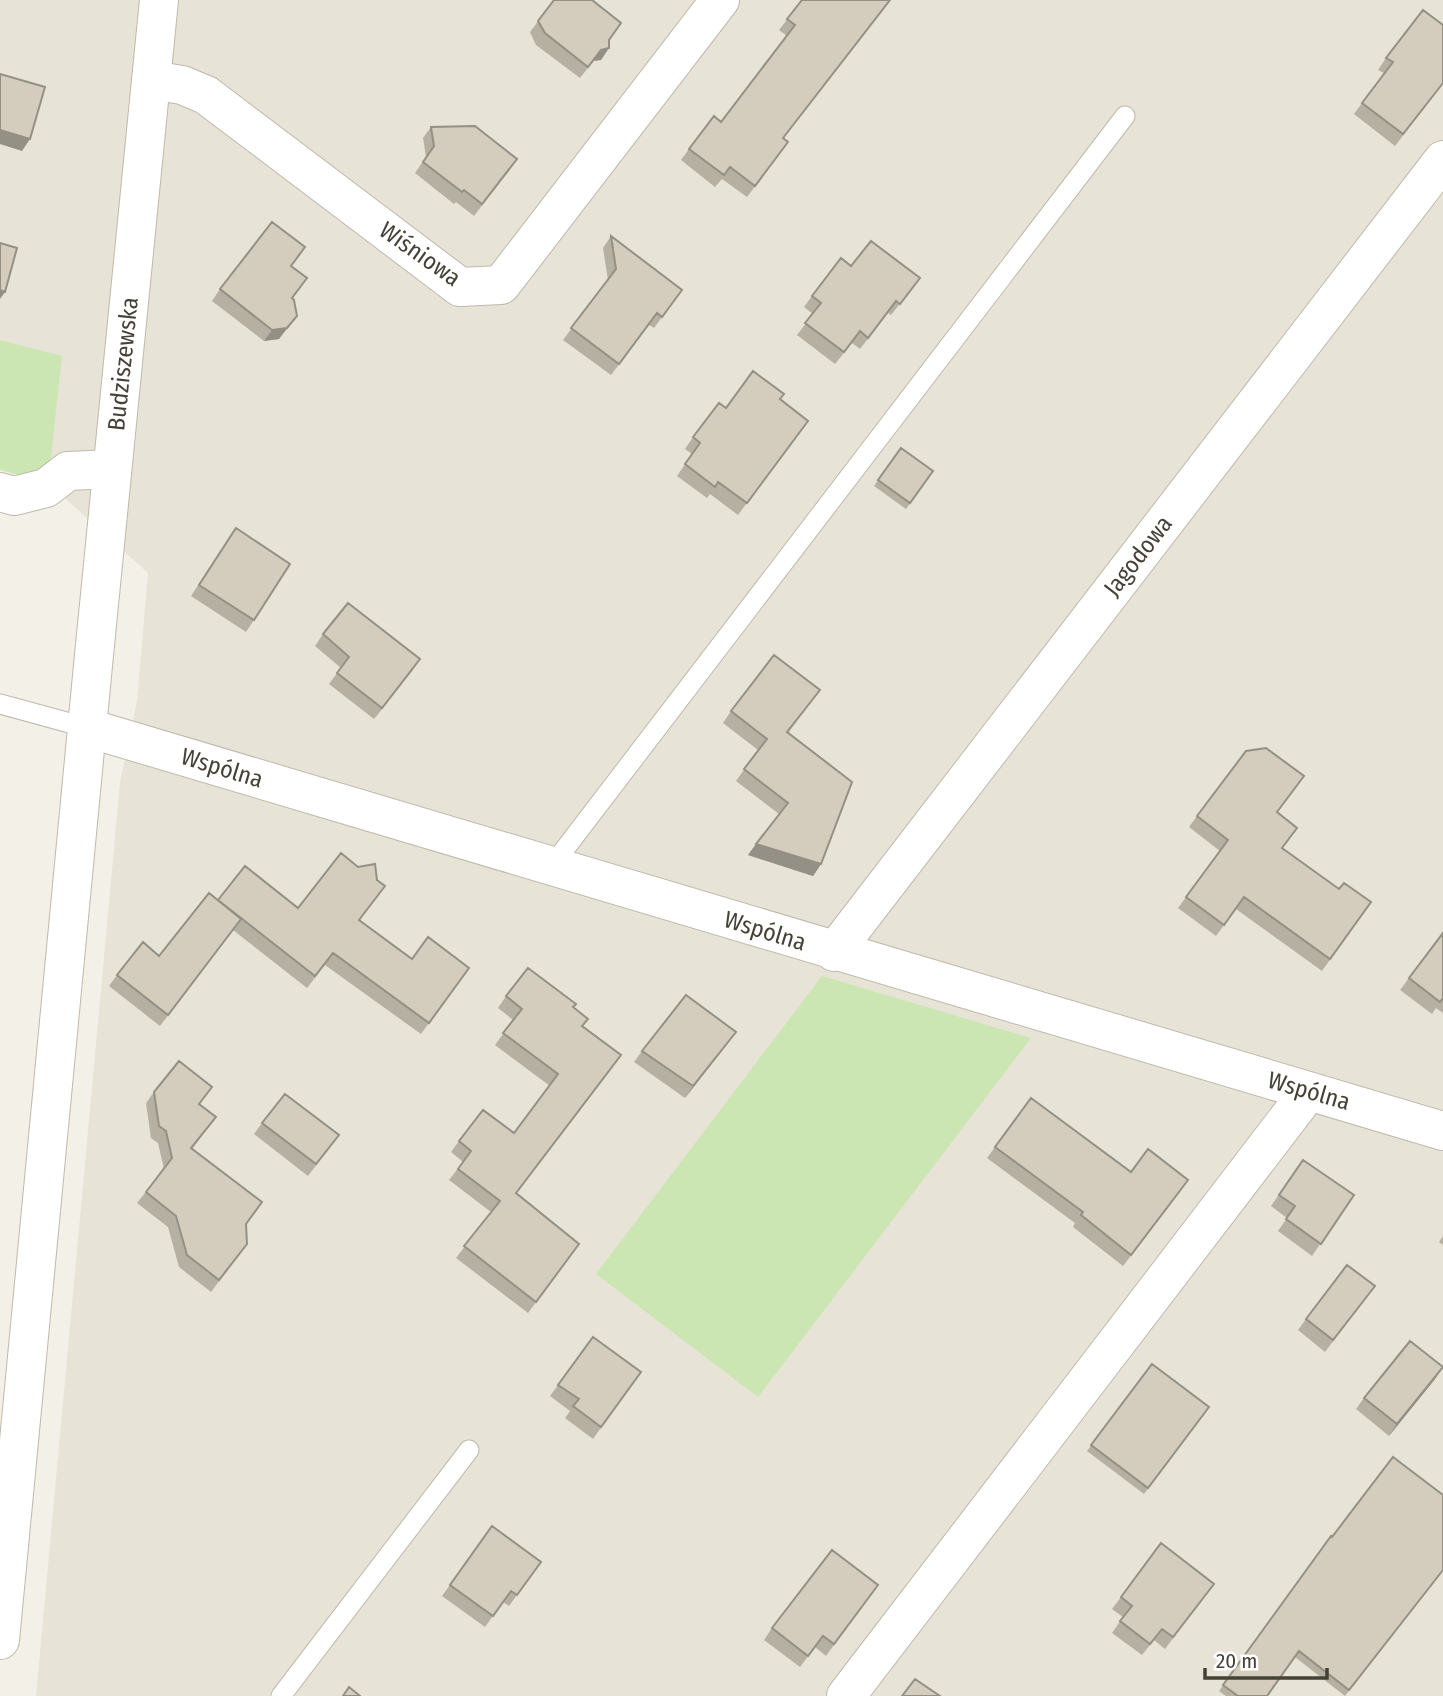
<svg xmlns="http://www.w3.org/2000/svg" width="1443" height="1696" font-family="'Fira Sans Condensed',sans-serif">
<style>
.residential{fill:#e7e3d6}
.green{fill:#cbe6b2}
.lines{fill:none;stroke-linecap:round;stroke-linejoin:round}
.service-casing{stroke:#beb9ab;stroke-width:21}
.minor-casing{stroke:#beb9ab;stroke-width:40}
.tertiary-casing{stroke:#beb9ab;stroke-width:40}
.service{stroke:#fff;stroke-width:19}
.minor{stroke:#fff;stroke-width:38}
.tertiary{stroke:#fff;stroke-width:38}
.wall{fill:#b6b0a3}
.shaded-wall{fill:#949085}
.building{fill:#d4cdbe;stroke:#949085;stroke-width:2}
.labels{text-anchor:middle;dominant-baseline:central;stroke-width:7;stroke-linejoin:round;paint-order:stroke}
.street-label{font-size:24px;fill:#464137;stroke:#fff}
</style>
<rect width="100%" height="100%" fill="#f3f0e8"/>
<!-- residential -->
<path class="residential" d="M 0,0 L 1443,0 L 1443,1696 L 36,1696 L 120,783 L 137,701 L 148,573 L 48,483 L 0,470 Z"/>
<!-- green -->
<path class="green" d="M 0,340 L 62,356 L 48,483 L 0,470 Z
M 822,976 L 1031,1038 L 758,1397 L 596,1274 Z"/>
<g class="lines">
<!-- service casing -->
<g class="service-casing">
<path id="service" d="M 0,704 L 88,728
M 551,867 L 1125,116
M 281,1696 L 469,1450"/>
</g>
<!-- minor casing -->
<g class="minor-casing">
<path id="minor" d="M 151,80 L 182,85 L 206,95 L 460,287 L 501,285 L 720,0
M 0,492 L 14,496 L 46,488 L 68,471 L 112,469
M 88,728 L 1443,1131
M 834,952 L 1443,160
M 846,1696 L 1309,1091"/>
</g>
<!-- tertiary casing -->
<g class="tertiary-casing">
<path id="tertiary" d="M 0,1640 L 94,655 L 159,0"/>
</g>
<!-- service -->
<use href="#service" class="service"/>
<!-- minor -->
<use href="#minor" class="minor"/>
<!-- tertiary -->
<use href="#tertiary" class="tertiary"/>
</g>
<!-- wall -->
<path class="wall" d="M 554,0 L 609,40 L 609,48 L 601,60 L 593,61 L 580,78 L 536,45 L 530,32 Z
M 802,0 L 784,139 L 780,154 L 747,197 L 722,179 L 715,187 L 681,160 L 689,149 L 721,122 L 787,36 L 779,30 Z
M 1386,58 L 1443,83 L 1395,146 L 1354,114 L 1384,73 L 1378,70 Z
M 431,127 L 509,170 L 474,216 L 456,202 L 454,204 L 415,173 L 426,157 L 423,138 Z
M 611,236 L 682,290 L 654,328 L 649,325 L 611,375 L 563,340 L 608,280 L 603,248 Z
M 291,266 L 292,298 L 279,339 L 264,341 L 212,301 L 220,289 Z
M 851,266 L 920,278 L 891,315 L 888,313 L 860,349 L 852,343 L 835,364 L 797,335 L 813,314 L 804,307 L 812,296 Z
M 780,399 L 800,432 L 738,515 L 710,494 L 707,498 L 677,476 L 692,454 L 685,449 L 693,437 L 726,408 Z
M 901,448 L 933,471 L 906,509 L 874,486 Z
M 236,528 L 254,620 L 246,632 L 191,596 Z
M 323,634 L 420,659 L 374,719 L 329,684 L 341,668 L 315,646 Z
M 820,690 L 788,733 L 821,864 L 813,876 L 748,855 L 779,814 L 736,781 L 758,750 L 723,723 L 731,711 Z
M 1278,812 L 1282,848 L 1339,889 L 1371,902 L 1322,971 L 1236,909 L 1216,936 L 1178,908 L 1220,851 L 1189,827 L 1197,816 Z
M 377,880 L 385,886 L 359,920 L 412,959 L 469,968 L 421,1034 L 325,965 L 307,988 L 233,930 L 160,1026 L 109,986 L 117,975 L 159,956 L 217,900 L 298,908 Z
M 1443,933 L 1443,1013 L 1436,1008 L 1432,1014 L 1400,990 Z
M 506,996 L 573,1007 L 583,1026 L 613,1067 L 517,1193 L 579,1244 L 528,1313 L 456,1258 L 491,1212 L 449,1180 L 463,1162 L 451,1152 L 459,1141 L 514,1133 L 550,1086 L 495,1045 L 513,1020 L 498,1008 Z
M 728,1043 L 685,1098 L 634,1062 L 642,1051 Z
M 154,1092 L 200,1104 L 216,1117 L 192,1149 L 246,1225 L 247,1244 L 211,1292 L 179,1267 L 168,1227 L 137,1203 L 164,1169 L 158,1143 L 151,1138 L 146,1103 Z
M 1031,1098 L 1131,1172 L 1180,1192 L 1123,1266 L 1073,1227 L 1075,1223 L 987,1158 Z
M 262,1123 L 331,1146 L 308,1176 L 254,1134 Z
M 1303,1160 L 1354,1195 L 1312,1256 L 1278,1231 L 1287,1218 L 1271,1206 Z
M 1443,1236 L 1443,1245 L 1439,1242 Z
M 1375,1286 L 1325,1352 L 1298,1330 L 1306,1319 Z
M 593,1337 L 641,1372 L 593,1439 L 565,1418 L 570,1411 L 550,1396 Z
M 1152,1364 L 1209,1407 L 1144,1494 L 1087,1451 Z
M 1435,1379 L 1389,1436 L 1356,1409 L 1364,1398 Z
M 492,1526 L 541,1562 L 509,1606 L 503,1602 L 485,1627 L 442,1596 Z
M 1331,1536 L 1443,1570 L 1345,1696 L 1295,1657 L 1267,1696 L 1226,1696 L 1219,1691 Z
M 1206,1595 L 1165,1649 L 1154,1640 L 1142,1655 L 1112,1633 L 1123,1617 L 1112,1609 L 1121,1597 Z
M 870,1596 L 826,1656 L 815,1647 L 800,1667 L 764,1640 L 772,1628 Z"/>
<!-- shaded-wall -->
<path class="shaded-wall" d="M 609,48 L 601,60 L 593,61 L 580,78 L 601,50 Z
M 0,130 L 30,139 L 22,151 L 0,144 Z
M 0,290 L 5,292 L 0,299 Z
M 297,316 L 279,339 L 264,341 L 272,330 Z
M 420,659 L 412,671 L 374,719 L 382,708 Z
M 756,844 L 821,864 L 813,876 L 748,855 Z
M 736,1032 L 728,1043 L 685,1098 L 693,1086 Z
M 1443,1367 L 1435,1379 L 1389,1436 L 1397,1424 Z"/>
<!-- building -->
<path class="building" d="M 554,0 L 592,0 L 621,23 L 609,40 L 609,48 L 601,50 L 588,67 L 545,33 L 538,21 Z
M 802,0 L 890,0 L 783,138 L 788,142 L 755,186 L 730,167 L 724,175 L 689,149 L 714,116 L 721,122 L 795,25 L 787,19 Z
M 1423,10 L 1443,25 L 1443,83 L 1403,134 L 1362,103 L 1393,62 L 1386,58 Z
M 0,74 L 45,87 L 30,139 L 0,130 Z
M 475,126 L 517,159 L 482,204 L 464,190 L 462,192 L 423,162 L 434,146 L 431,127 Z
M 272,222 L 305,247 L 291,266 L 307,278 L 292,298 L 294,300 L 297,316 L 287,328 L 272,330 L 220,289 Z
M 611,236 L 682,290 L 662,317 L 657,313 L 619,364 L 571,328 L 616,269 Z
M 871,241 L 920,278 L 900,304 L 896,301 L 868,338 L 860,331 L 844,352 L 805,323 L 821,303 L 812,296 L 841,258 L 851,266 Z
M 0,243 L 17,248 L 5,292 L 0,290 Z
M 753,371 L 784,394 L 780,399 L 808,421 L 747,503 L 718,482 L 715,487 L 685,464 L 700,443 L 693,437 L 719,403 L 726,408 Z
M 901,448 L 933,471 L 910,503 L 878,480 Z
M 236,528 L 290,564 L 254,620 L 199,585 Z
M 348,603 L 420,659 L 382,708 L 337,673 L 349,657 L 323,634 Z
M 774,655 L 820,690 L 787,732 L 852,782 L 821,864 L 756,844 L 788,803 L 744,769 L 767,739 L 731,711 Z
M 1266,748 L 1304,776 L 1277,812 L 1297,828 L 1282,848 L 1339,889 L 1344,883 L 1371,902 L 1330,959 L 1244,897 L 1224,925 L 1186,897 L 1228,840 L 1197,816 L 1246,751 Z
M 341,853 L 358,867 L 375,864 L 377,880 L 385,886 L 359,920 L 412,959 L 428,937 L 469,968 L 429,1023 L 333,953 L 315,976 L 218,900 L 245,866 L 298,908 Z
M 209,893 L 241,919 L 168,1015 L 117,975 L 143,942 L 159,956 Z
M 1443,933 L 1443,998 L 1440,1002 L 1409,978 Z
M 528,968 L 576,1004 L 573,1007 L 588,1019 L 582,1026 L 621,1055 L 516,1193 L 579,1244 L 536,1302 L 464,1246 L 500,1201 L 458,1169 L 471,1151 L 459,1141 L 483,1110 L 514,1133 L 558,1074 L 503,1033 L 522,1009 L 506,996 Z
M 686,995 L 736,1032 L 693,1086 L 642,1051 Z
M 179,1061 L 212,1087 L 199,1104 L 216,1117 L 191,1148 L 262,1202 L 246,1224 L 247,1244 L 219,1280 L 187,1255 L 176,1216 L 146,1192 L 172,1158 L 166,1131 L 159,1126 L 154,1092 Z
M 285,1094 L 339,1135 L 316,1164 L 262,1123 Z
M 1031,1098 L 1131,1172 L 1148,1149 L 1188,1180 L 1131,1255 L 1081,1215 L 1083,1212 L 995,1147 Z
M 1303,1160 L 1354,1195 L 1321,1244 L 1286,1219 L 1295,1206 L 1279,1195 Z
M 1347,1265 L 1375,1286 L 1333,1340 L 1306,1319 Z
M 593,1337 L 641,1372 L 601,1427 L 573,1406 L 579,1399 L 558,1385 Z
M 1410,1341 L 1443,1367 L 1397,1424 L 1364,1398 Z
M 1152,1364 L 1209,1407 L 1148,1488 L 1091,1445 Z
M 1393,1457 L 1443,1495 L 1443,1570 L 1349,1690 L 1299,1651 L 1267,1696 L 1238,1696 L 1223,1685 L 1331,1536 L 1332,1537 Z
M 492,1526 L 541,1562 L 517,1595 L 511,1591 L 493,1616 L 450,1585 Z
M 1161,1543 L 1214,1584 L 1173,1637 L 1162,1629 L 1150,1644 L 1120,1621 L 1132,1606 L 1121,1597 Z
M 832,1550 L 878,1585 L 834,1644 L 823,1636 L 808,1656 L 772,1628 Z
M 915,1679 L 940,1696 L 902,1696 Z
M 349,1687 L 360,1696 L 343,1696 Z"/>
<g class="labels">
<!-- street labels -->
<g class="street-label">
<text transform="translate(420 254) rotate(35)">Wiśniowa</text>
<text transform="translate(123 364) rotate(-84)">Budziszewska</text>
<text transform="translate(1138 556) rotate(-52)">Jagodowa</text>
<text transform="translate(222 768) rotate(17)">Wspólna</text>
<text transform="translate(765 931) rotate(17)">Wspólna</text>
<text transform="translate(1309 1091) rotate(16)">Wspólna</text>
</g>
</g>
<!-- scale -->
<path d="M1205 1668v10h122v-10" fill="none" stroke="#464137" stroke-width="3.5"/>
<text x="1216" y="1668" font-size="21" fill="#464137" stroke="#ffffff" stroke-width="5" paint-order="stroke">20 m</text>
</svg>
